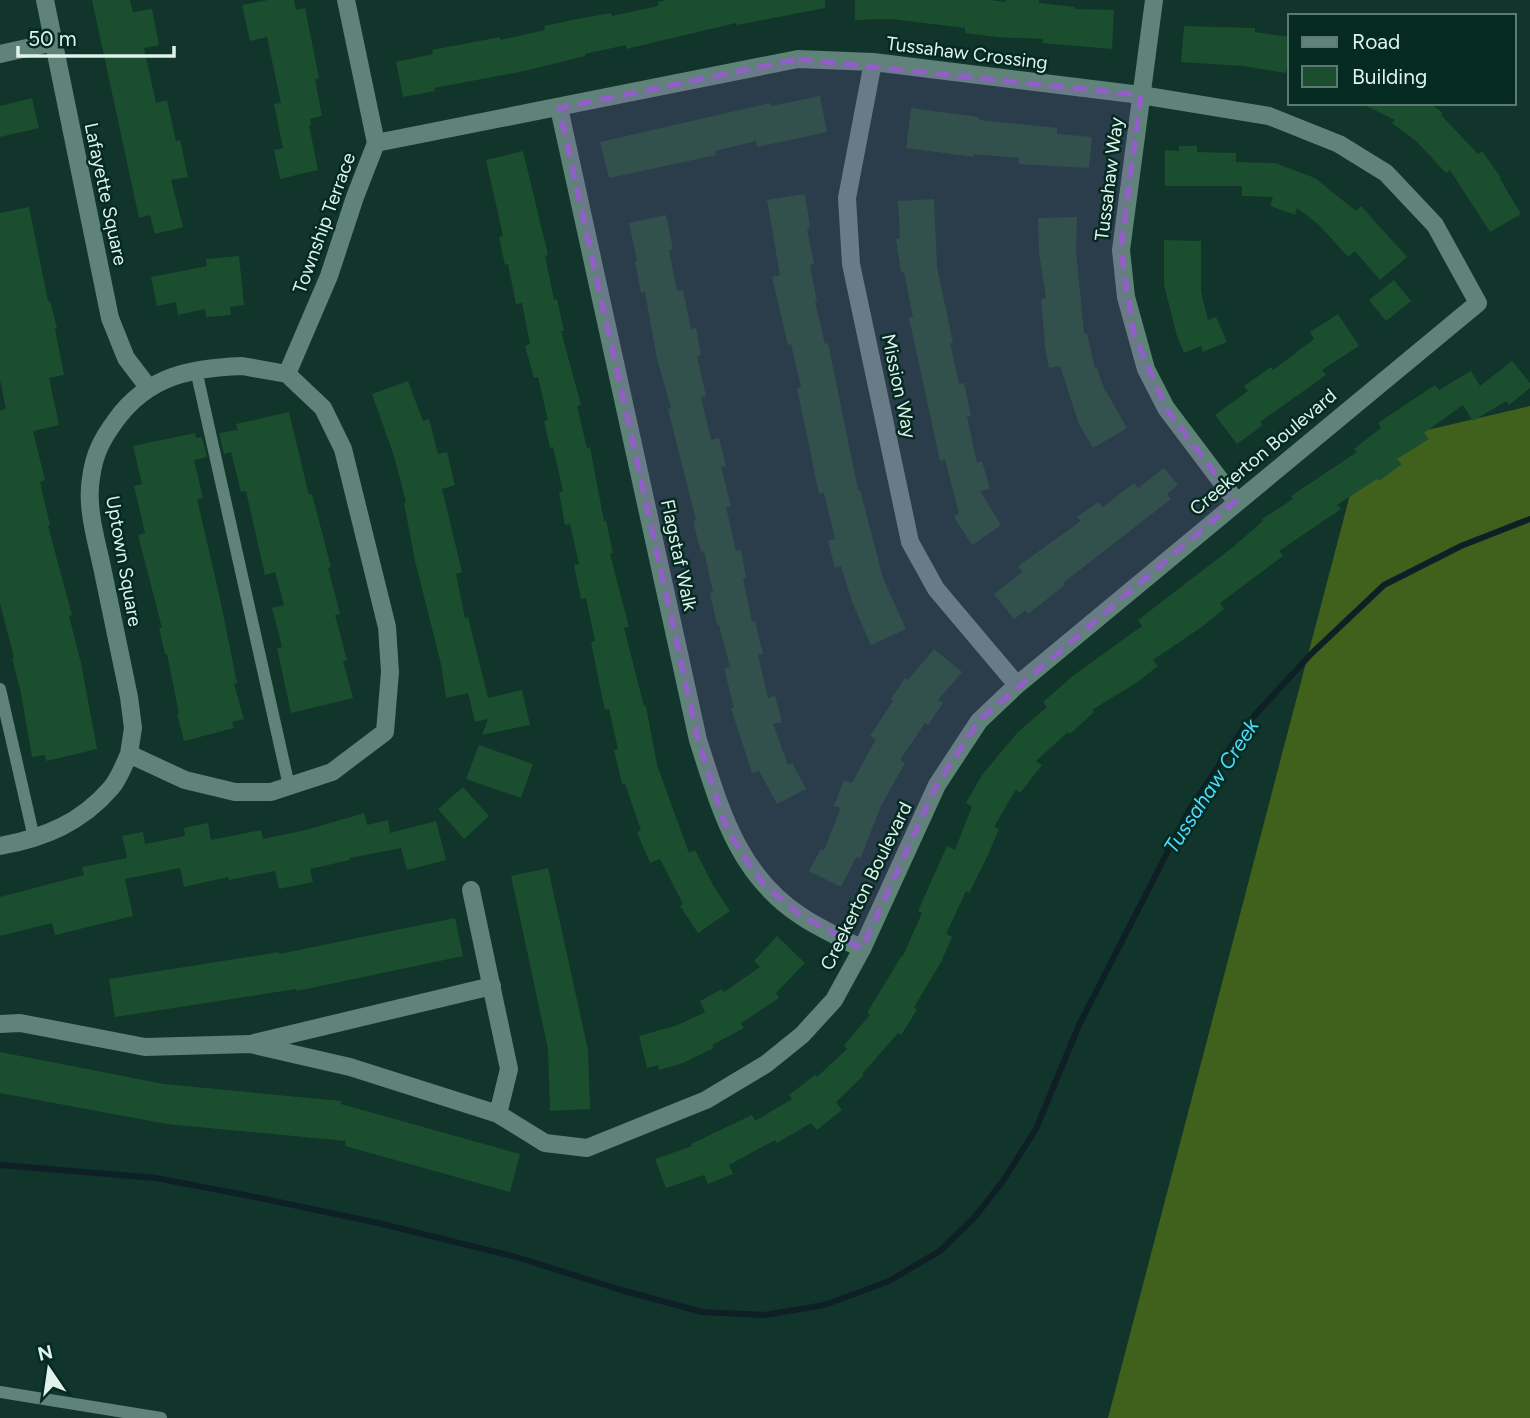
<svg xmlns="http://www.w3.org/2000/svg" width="1530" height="1418" font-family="Figtree,sans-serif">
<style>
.forest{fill:#40611c}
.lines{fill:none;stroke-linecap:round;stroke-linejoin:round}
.stream{stroke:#0e2025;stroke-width:6}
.building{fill:#1b4e2e}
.service{stroke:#5f8378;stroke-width:12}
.minor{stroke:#5f8378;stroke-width:18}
.marked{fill:#945eca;fill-opacity:0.2;stroke:#945eca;stroke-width:5;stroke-dasharray:14 9;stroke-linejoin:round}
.labels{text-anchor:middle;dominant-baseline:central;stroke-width:5;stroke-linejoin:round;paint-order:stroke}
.street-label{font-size:19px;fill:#dff2ec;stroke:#052a21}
.water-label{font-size:21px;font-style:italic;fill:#4ddbfe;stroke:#052a21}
</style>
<rect width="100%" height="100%" fill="#11342b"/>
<!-- forest -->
<path class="forest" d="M 1530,406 L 1530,1418 L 1108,1418 L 1363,445 Z"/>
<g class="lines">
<!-- stream -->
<path class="stream" d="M 0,1165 L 156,1178 L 255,1197 L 378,1223 L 516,1257 L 621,1290 L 702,1312 L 765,1315 L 824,1305 L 887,1282 L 940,1251 L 974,1218 L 1003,1181 L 1036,1129 L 1079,1025 L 1188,812 L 1245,726 L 1311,654 L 1384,585 L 1461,546 L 1530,519"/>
</g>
<!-- building -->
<path class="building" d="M 92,0 L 130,0 L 133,12 L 152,9 L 159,45 L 144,48 L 156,103 L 167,100 L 176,141 L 180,140 L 188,177 L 171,180 L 183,227 L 155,234 L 150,215 L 139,218 Z
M 268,0 L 294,0 L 296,10 L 305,8 L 319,78 L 315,79 L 322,116 L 310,119 L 311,125 L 309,125 L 318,170 L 280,179 L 274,150 L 283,148 L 274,104 L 281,103 L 267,37 L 250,41 L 242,5 Z
M 666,0 L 825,0 L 825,8 L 737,25 L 736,23 L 626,49 L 626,45 L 585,54 L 585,56 L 520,72 L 434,88 L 435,91 L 403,97 L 396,62 L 433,54 L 432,50 L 500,37 L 500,40 L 545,30 L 544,26 L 577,19 L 611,13 L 612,16 L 658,6 L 658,2 Z
M 855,0 L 990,0 L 1006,2 L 1006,0 L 1039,0 L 1039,3 L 1075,7 L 1075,9 L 1114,10 L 1112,49 L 1042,43 L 1043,39 L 997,37 L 965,33 L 965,28 L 891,19 L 855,20 Z
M 1184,26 L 1255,28 L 1255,32 L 1290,37 L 1286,73 L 1243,66 L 1181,62 Z
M 820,96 L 827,132 L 757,147 L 756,141 L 715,151 L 716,155 L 609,178 L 600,142 L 770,103 L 771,106 Z
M 32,98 L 39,128 L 0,137 L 0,106 Z
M 1360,103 L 1430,103 L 1443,113 L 1441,115 L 1478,154 L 1482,151 L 1501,178 L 1500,179 L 1521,214 L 1490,232 L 1450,170 L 1446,173 L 1417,142 L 1392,123 L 1395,120 Z
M 911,108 L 979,117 L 979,120 L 1057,128 L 1057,134 L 1092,137 L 1089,168 L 1019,164 L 1019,158 L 974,154 L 974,157 L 906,148 Z
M 1179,146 L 1197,146 L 1197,152 L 1236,153 L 1236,162 L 1275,163 L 1315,178 L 1356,211 L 1361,206 L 1407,257 L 1380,280 L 1355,251 L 1348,257 L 1319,225 L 1297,208 L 1295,215 L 1270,206 L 1273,197 L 1242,196 L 1242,186 L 1165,186 L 1165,150 L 1179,151 Z
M 523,151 L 548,255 L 545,256 L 554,300 L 557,299 L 564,331 L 561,331 L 581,405 L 577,406 L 587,448 L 590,447 L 604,521 L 606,521 L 613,553 L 610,554 L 629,627 L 624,628 L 644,706 L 646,706 L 657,765 L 689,853 L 695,850 L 714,887 L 730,911 L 698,933 L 680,906 L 683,904 L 660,859 L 650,863 L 637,832 L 641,830 L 625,784 L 622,784 L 614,750 L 618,749 L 609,709 L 605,710 L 598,677 L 591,642 L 595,641 L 586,598 L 581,599 L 574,565 L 579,564 L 570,524 L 565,525 L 559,492 L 563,491 L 553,447 L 550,448 L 544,421 L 548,420 L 538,377 L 534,378 L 525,346 L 530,344 L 522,303 L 516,304 L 508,264 L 505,265 L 499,237 L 503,236 L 486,160 Z
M 805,194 L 810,227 L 807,228 L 814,264 L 810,265 L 817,302 L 815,302 L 825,344 L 828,343 L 858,490 L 860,490 L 883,578 L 906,629 L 871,645 L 852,602 L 841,566 L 835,568 L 828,541 L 835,539 L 824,493 L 819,494 L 797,388 L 801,387 L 791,344 L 788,345 L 772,277 L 780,275 L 767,200 Z
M 934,199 L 937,267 L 953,343 L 950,343 L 959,384 L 964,383 L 971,416 L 967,416 L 977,463 L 982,461 L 990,489 L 980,491 L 1001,525 L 972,545 L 954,517 L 959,513 L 945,460 L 940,461 L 909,318 L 913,317 L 904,272 L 901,272 L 896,239 L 900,238 L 898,201 Z
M 29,207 L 48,301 L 50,301 L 57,328 L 55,329 L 64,375 L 49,378 L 59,425 L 33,431 L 45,480 L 40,482 L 50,525 L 48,526 L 72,615 L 69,616 L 81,663 L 97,749 L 46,761 L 45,755 L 32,757 L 21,693 L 12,659 L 14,658 L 0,603 L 0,410 L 6,409 L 0,380 L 0,213 Z
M 666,215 L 673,249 L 669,250 L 677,291 L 683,290 L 691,329 L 696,328 L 701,355 L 697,356 L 706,396 L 701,397 L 711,440 L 719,438 L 726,466 L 721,467 L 731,506 L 726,507 L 736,551 L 741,550 L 746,578 L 743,578 L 752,622 L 755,621 L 763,654 L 758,655 L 768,698 L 775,696 L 782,722 L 773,724 L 788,765 L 792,763 L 806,789 L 777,804 L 759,771 L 752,773 L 731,708 L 734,708 L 724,668 L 730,667 L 719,625 L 717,625 L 710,593 L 713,592 L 704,551 L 701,552 L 693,521 L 696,520 L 668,409 L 671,408 L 657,359 L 645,292 L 641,293 L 635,261 L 637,261 L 629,223 Z
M 1077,217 L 1076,250 L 1084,334 L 1087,333 L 1095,369 L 1097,368 L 1103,386 L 1127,428 L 1093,448 L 1079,424 L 1060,366 L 1049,368 L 1044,342 L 1045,342 L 1041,299 L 1046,298 L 1039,252 L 1038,218 Z
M 1164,240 L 1201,241 L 1201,292 L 1208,320 L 1216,317 L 1227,342 L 1203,352 L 1201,346 L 1184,353 L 1177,336 L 1164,285 Z
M 239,256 L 244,305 L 230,307 L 231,315 L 206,317 L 205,309 L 178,315 L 176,302 L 157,306 L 151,277 L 207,266 L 206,259 Z
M 1394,280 L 1411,301 L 1386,321 L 1369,300 Z
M 1338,314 L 1359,346 L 1322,370 L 1326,375 L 1260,422 L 1263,425 L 1237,444 L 1215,415 L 1248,391 L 1244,386 L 1271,367 L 1273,370 L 1314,339 L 1310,332 Z
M 1512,361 L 1530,383 L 1530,388 L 1509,405 L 1506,401 L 1473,421 L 1463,405 L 1424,433 L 1429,439 L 1397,459 L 1402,464 L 1379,481 L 1377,479 L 1337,505 L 1341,509 L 1279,551 L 1283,556 L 1220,603 L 1224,609 L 1203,626 L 1153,660 L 1158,666 L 1136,683 L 1092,710 L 1094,712 L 1070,734 L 1068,732 L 1036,761 L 1042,765 L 1020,793 L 1016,789 L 994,827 L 999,829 L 988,855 L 969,893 L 966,891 L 946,934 L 952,937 L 941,962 L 914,1007 L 917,1010 L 901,1035 L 898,1033 L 862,1074 L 864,1075 L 836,1102 L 842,1110 L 817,1130 L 811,1123 L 777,1143 L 775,1140 L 729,1165 L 733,1174 L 708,1184 L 704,1175 L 666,1188 L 655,1159 L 692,1146 L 691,1144 L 752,1115 L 755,1121 L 792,1099 L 789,1095 L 815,1075 L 817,1077 L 847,1049 L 844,1045 L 870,1015 L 867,1013 L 902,955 L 903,956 L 922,913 L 918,911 L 947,846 L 955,850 L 972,806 L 966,803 L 982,775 L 1017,733 L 1047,707 L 1043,702 L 1074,675 L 1142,626 L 1138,620 L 1233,547 L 1263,521 L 1262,519 L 1293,499 L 1291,496 L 1357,452 L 1354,449 L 1381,428 L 1378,423 L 1435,385 L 1439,390 L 1471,371 L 1480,386 Z
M 408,381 L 423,421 L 429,419 L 438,454 L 447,452 L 455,485 L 442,489 L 462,572 L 456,574 L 465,618 L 468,617 L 488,698 L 522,690 L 530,725 L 482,735 L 488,719 L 475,722 L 468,693 L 446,698 L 441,664 L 415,561 L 404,503 L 406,502 L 394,456 L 372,394 Z
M 289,412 L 309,495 L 312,494 L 331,567 L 328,568 L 340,614 L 335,615 L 347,660 L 343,661 L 353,698 L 291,713 L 277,648 L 282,647 L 272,608 L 284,605 L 275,572 L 265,575 L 246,491 L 241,492 L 231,452 L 224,454 L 219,433 L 238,430 L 236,424 Z
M 195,433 L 196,438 L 202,437 L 207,457 L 194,460 L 203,498 L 197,499 L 219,594 L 237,683 L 234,684 L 244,719 L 232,722 L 234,728 L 184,741 L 177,714 L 179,714 L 167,654 L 165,654 L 159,628 L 162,628 L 138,535 L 145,533 L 134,486 L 142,484 L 133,446 Z
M 1164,468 L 1178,485 L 1167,494 L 1171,499 L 1063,583 L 1065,585 L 1028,614 L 1026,610 L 1014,619 L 994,594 L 1022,572 L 1018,566 L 1081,521 L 1077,517 L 1098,502 L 1103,507 L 1134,483 L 1138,488 Z
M 934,649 L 962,672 L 938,700 L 943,703 L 928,725 L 925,723 L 900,760 L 905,763 L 881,806 L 860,859 L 856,857 L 841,887 L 809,871 L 821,849 L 824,850 L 841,808 L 834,806 L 844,780 L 852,783 L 876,739 L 870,736 L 893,701 L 891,699 L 905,678 L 908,680 Z
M 479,745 L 533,764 L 521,798 L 466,779 Z
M 463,787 L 489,816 L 464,839 L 438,809 Z
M 364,813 L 367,825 L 388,820 L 390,833 L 436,821 L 446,860 L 407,870 L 401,848 L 350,858 L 350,860 L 310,869 L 313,882 L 279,889 L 275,871 L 229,880 L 228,877 L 184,887 L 180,868 L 125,879 L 133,916 L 55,935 L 52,923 L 0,936 L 0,897 L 84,875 L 82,867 L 127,858 L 122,836 L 143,832 L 145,844 L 185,836 L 184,828 L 208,823 L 211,840 L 261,830 L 263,839 L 306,830 Z
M 548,868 L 588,1050 L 590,1109 L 550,1111 L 548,1049 L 511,876 Z
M 455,918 L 463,956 L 297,991 L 296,989 L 115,1017 L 109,979 L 279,952 L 279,954 Z
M 777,936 L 805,963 L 776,993 L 779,998 L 741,1023 L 744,1028 L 712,1045 L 714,1048 L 683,1063 L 659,1070 L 658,1065 L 647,1068 L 639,1036 L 678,1025 L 705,1012 L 700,1001 L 722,989 L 724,992 L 760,967 L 754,961 Z
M 0,1052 L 164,1084 L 341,1101 L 341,1104 L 520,1154 L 510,1192 L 345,1146 L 346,1141 L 167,1124 L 0,1093 Z"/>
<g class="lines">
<!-- service -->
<path class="service" d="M 196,370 L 289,786
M 0,689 L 34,838
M 0,1392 L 161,1418"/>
<!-- minor -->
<path class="minor" d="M 45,0 L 110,318 L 126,358 L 148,387
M 1154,0 L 1121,250 L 1126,297 L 1146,369 L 1166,408 L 1236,501
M 0,54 L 54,42
M 873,62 L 847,198 L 851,264 L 910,542 L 936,589 L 1017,685
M 559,108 L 698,740 C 720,808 737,874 801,916 C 820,929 842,938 862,949
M 242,366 L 287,374 L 323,408 L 343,449 L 387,627 L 390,672 L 385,732 L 332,772 L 271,792 L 235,792 L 185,780 L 129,754 L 133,728 L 129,697 C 120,654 111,610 102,567 C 96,539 86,507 91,478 C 94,454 102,439 116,420 C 148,376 190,368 242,366 Z
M 287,374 L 329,276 L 355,197 L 376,143 L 346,0
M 0,846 C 44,838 81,823 111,788 C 119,779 124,765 129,754
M 471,890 L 509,1069 L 498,1114
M 0,1024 L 20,1023 L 145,1047 L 250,1044 L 350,1067 L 498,1114 L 545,1143 L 587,1148 L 706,1100 L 766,1064 L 802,1035 L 834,1000 L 862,949 L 937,785 L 979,721 L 1017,685 L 1478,303 L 1435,225 L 1386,173 L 1339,144 L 1269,116 L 1141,95 L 873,62 L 798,59 L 376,143
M 254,1043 L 492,986"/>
</g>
<!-- marked area -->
<path class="marked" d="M 798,59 L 1141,95 L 1121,250 L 1134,334 L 1166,408 L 1236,501 L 979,721 L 937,785 L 862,949 L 800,915 L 764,885 L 743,856 L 725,825 L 698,740 L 559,108 Z"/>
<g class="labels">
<!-- street labels -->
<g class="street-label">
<text transform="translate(967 53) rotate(7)">Tussahaw Crossing</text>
<text transform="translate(1109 179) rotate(-83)">Tussahaw Way</text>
<text transform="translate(106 194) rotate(78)">Lafayette Square</text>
<text transform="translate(324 223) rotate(-70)">Township Terrace</text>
<text transform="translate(899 386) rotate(78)">Mission Way</text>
<text transform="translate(1263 452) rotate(-40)">Creekerton Boulevard</text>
<text transform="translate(679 555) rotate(78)">Flagstaf Walk</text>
<text transform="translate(124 561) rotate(80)">Uptown Square</text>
<text transform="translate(866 886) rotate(-64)">Creekerton Boulevard</text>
</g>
<!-- water labels -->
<g class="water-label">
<text transform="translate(1211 786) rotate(-57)">Tussahaw Creek</text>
</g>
</g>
<!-- legend -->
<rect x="1288" y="14" width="228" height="91" fill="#052a21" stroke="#5c7a72" stroke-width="2"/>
<rect x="1302" y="37" width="35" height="10" fill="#5f8378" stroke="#5c7a72" stroke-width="2"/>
<text x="1352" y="49" font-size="21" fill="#dff2ec">Road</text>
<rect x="1302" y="66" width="35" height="21" fill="#1b4e2e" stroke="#5c7a72" stroke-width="2"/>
<text x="1352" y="84" font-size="21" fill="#dff2ec">Building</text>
<!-- north arrow -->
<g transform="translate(49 1369) rotate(347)" stroke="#052a21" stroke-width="5" paint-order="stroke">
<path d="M0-5L12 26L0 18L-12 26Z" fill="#dff2ec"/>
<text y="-10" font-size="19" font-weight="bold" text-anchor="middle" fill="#dff2ec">N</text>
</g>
<!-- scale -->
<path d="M18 46v10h156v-10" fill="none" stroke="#dff2ec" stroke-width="3.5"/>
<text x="28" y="46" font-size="21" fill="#dff2ec" stroke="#052a21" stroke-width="5" paint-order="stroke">50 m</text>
</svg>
